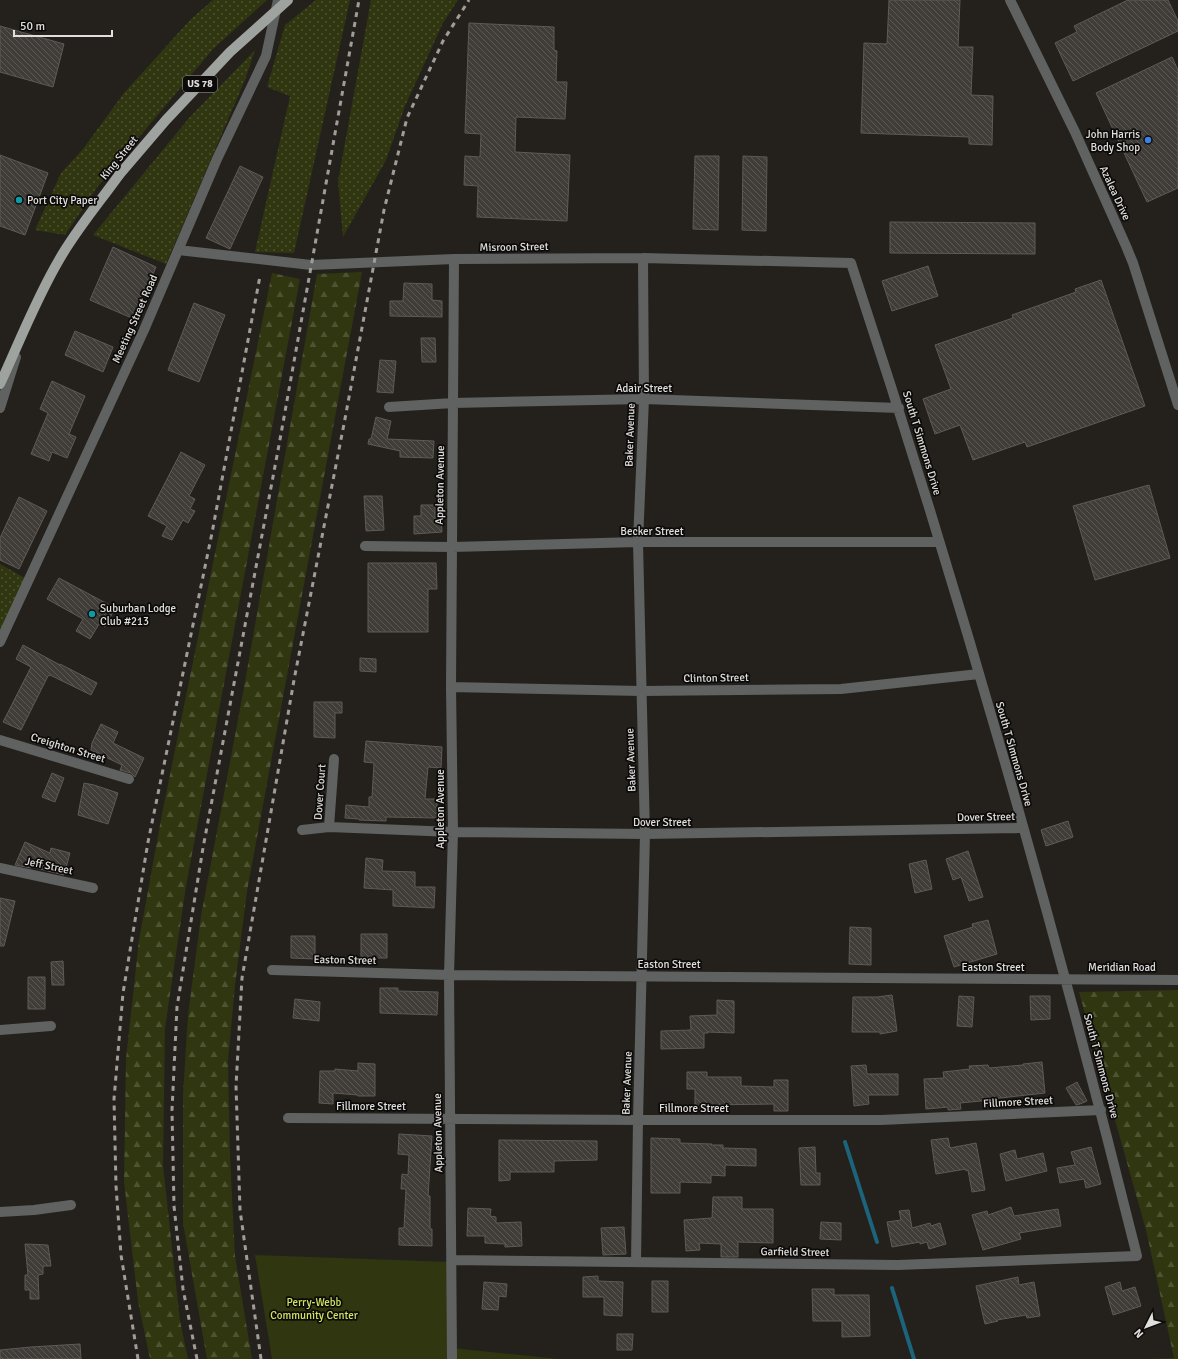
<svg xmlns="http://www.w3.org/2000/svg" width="1178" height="1359" font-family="Signika,sans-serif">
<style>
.grass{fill:url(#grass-dots)}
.forest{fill:url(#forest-firs)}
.park{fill:#30360f}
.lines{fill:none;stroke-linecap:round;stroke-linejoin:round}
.stream{stroke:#1c647b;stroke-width:4}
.building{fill:url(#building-back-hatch);stroke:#5e5a56}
.minor{stroke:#5f6260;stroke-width:10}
.major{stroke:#9ea3a0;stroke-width:10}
.rail{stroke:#9f9c9a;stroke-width:3;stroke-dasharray:5 5;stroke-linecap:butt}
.major-bridge{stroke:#9ea3a0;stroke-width:10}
.shop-dot{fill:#3f7fe0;stroke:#0c0b09;stroke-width:1.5}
.culture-dot{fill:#0f9aa8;stroke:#0c0b09;stroke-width:1.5}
.labels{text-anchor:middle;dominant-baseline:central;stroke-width:3.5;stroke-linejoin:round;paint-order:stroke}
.shield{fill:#0c0b09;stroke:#a19f9d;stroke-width:1}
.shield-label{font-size:10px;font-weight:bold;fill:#e1dfdd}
.poi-label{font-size:11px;fill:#e1dfdd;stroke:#0c0b09;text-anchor:start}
.street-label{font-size:11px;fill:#e1dfdd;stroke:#0c0b09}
.park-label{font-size:11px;fill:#d1e560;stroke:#0c0b09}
</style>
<defs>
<pattern id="grass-dots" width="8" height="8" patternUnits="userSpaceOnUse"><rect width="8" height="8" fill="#30360f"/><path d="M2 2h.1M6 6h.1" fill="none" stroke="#4e5332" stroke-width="1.8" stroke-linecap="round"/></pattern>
<pattern id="forest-firs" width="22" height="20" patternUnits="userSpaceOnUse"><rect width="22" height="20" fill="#30360f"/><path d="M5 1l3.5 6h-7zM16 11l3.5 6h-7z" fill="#4e5332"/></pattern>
<pattern id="building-back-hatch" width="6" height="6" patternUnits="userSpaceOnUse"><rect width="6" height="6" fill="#403c38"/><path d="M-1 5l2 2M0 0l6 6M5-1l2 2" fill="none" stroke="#5b5854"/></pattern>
</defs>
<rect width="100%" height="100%" fill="#24211d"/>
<!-- grass -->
<path class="grass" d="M 213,0 L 267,0 L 213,49 L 98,186 L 65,235 L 35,230 L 61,173 L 83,149 L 124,93 L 191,19 Z
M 316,0 L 350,0 L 294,253 L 255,252 L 290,96 L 267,87 L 285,25 Z
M 371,0 L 458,0 L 443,23 L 405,106 L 386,160 L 343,237 L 338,181 Z
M 255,50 L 245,80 L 166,264 L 93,235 L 189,118 Z
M 0,564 L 25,578 L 0,632 Z"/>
<!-- forest -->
<path class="forest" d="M 362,272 L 247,891 L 235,985 L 228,1061 L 230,1157 L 235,1256 L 252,1359 L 207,1359 L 183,1223 L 183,1095 L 188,1015 L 201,916 L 243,693 L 317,274 Z
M 272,273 L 300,279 L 186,886 L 165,1028 L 163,1165 L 180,1321 L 188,1359 L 150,1359 L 138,1301 L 124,1182 L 126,1059 L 139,940 L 162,814 Z
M 1178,990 L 1178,1359 L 1147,1359 L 1174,1358 L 1146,1230 L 1079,992 Z"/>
<!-- park -->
<path class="park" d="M 255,1255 L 451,1262 L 451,1359 L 272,1359 Z
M 452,1348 L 559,1359 L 452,1359 Z"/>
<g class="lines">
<!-- stream -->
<path class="stream" d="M 845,1142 L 877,1242
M 892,1288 L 914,1359"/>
</g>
<!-- building -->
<path class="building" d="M 889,0 L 960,0 L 958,47 L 973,47 L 971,95 L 993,96 L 992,145 L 969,144 L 969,137 L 861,133 L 864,43 L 887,44 Z
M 1128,0 L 1168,0 L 1178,21 L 1178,31 L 1073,81 L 1055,43 L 1077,32 L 1074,26 Z
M 469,23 L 554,27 L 554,50 L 557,51 L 556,82 L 567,82 L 565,119 L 516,117 L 515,152 L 570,155 L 567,221 L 477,217 L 478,186 L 464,185 L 465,156 L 480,157 L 481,134 L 465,133 Z
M 0,26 L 64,44 L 53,87 L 0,72 Z
M 1172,57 L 1178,70 L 1178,188 L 1147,202 L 1096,93 Z
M 0,155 L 48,173 L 25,235 L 0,226 Z
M 695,156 L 719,156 L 718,230 L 693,229 Z
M 743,156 L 767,157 L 766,231 L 742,230 Z
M 240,166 L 263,177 L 230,249 L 206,238 Z
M 890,222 L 1035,223 L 1035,254 L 890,253 Z
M 113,247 L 156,267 L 134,319 L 90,300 Z
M 928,266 L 938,296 L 892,311 L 882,281 Z
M 1101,280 L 1145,406 L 1027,447 L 1025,442 L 973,460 L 960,425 L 935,434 L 923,399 L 951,389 L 935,345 L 1013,318 L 1012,315 L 1076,292 L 1075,289 Z
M 404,283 L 432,284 L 432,300 L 442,301 L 442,317 L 390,316 L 390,301 L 403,301 Z
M 194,303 L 225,315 L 199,382 L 168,370 Z
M 75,331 L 113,347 L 103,372 L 65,355 Z
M 421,338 L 435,338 L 436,362 L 422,362 Z
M 380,360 L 396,361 L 393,393 L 377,392 Z
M 52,381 L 85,396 L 69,434 L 76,437 L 67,458 L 52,452 L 49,461 L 31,454 L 48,413 L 40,409 Z
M 376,417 L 391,421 L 387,439 L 434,441 L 433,458 L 400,457 L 400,451 L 368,444 L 369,439 L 371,439 Z
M 181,452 L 205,465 L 189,496 L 195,499 L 190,509 L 195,511 L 188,523 L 183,520 L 172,540 L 162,536 L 167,526 L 148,516 Z
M 1149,485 L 1170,558 L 1095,580 L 1073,506 Z
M 364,496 L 382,496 L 384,530 L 366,531 Z
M 19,497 L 47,511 L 19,569 L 0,560 L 0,538 Z
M 421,505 L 435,505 L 435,518 L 441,518 L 442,532 L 414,534 L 414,516 L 421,516 Z
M 368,563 L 436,563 L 437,589 L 428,589 L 428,632 L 368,632 Z
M 59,578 L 115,608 L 105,627 L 99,624 L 90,639 L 76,631 L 83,619 L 47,599 Z
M 23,645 L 60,665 L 60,664 L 97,683 L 91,695 L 50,675 L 48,676 L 21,730 L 3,722 L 31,667 L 16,659 Z
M 360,658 L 376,659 L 376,672 L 360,671 Z
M 314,702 L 342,702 L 342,713 L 335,713 L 335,738 L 314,737 Z
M 101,724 L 118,732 L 113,743 L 144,758 L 135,777 L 131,773 L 120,770 L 122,765 L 91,750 L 92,743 Z
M 366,741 L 442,747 L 441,768 L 428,767 L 425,799 L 437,799 L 437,818 L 386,817 L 386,821 L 359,820 L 359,819 L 345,818 L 346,805 L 369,807 L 369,797 L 372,797 L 374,763 L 364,762 Z
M 52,773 L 64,778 L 55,802 L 42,797 Z
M 84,783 L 94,785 L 118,793 L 108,824 L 78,815 Z
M 1068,821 L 1073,837 L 1046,846 L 1041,830 Z
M 25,842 L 50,853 L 51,848 L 70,853 L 64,875 L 32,867 L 31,868 L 15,865 Z
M 968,851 L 983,897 L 969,901 L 961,877 L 953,880 L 946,859 Z
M 366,858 L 383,860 L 382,871 L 415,872 L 415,887 L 435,887 L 434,908 L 393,906 L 393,890 L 364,888 Z
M 926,860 L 932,889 L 915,893 L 909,864 Z
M 0,898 L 15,901 L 4,946 L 0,946 Z
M 988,920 L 997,954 L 954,967 L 944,936 L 973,927 L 972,924 Z
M 850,927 L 871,928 L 871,965 L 849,964 Z
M 361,934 L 387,934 L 387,958 L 361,958 Z
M 291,936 L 315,936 L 315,959 L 291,958 Z
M 63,961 L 64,985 L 52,985 L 51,962 Z
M 28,977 L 45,977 L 45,1009 L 28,1009 Z
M 380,988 L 398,988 L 398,991 L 438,992 L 437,1015 L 380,1013 Z
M 892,995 L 897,1031 L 880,1034 L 880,1032 L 852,1032 L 853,997 L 877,997 Z
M 959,996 L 974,997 L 972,1027 L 957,1026 Z
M 1030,996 L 1050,996 L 1050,1019 L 1031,1020 Z
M 295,999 L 320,1002 L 319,1021 L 293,1018 Z
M 717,1000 L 734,1001 L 734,1033 L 708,1032 L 708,1033 L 704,1033 L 704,1048 L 661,1049 L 661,1031 L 691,1030 L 690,1016 L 717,1015 Z
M 1042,1062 L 1045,1093 L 991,1099 L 991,1100 L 960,1103 L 961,1109 L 948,1110 L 948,1107 L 926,1109 L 924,1079 L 944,1078 L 943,1072 L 970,1069 L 969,1066 L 988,1065 L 989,1068 L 1023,1065 L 1023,1064 Z
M 358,1063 L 375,1064 L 375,1096 L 358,1096 L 358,1095 L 333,1093 L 333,1104 L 319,1103 L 320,1071 L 335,1071 L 335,1069 L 358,1071 Z
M 866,1065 L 867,1074 L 898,1074 L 898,1095 L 868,1095 L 869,1104 L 854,1106 L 851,1066 Z
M 687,1072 L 707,1072 L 707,1077 L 741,1077 L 741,1086 L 774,1087 L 774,1080 L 788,1080 L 788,1111 L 774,1111 L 774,1104 L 707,1105 L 707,1110 L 695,1110 L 695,1089 L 687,1089 Z
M 1077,1082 L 1087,1101 L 1080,1104 L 1076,1105 L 1066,1088 Z
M 399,1134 L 432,1136 L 428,1196 L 430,1196 L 430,1229 L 432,1229 L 432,1246 L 399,1245 L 399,1228 L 404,1228 L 406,1189 L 401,1189 L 402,1174 L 408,1175 L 409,1155 L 398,1154 Z
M 651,1138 L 680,1139 L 680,1143 L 712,1144 L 711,1145 L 723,1145 L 723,1148 L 756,1149 L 756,1166 L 725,1165 L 725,1176 L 711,1175 L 711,1183 L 680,1182 L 680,1193 L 651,1193 Z
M 948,1138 L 950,1148 L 976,1143 L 985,1190 L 972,1192 L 968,1170 L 966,1171 L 966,1169 L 936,1174 L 931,1140 Z
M 499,1140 L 597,1141 L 597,1160 L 554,1161 L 554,1172 L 510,1172 L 510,1180 L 499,1181 Z
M 815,1147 L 816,1173 L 820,1173 L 820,1185 L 801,1185 L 799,1148 Z
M 1091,1147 L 1101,1184 L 1086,1188 L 1084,1179 L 1060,1183 L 1057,1168 L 1075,1165 L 1071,1152 Z
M 1015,1150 L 1017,1159 L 1043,1153 L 1047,1171 L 1006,1181 L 1000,1154 Z
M 713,1197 L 742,1197 L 742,1209 L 773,1209 L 773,1243 L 738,1242 L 738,1257 L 721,1257 L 721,1244 L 699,1243 L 700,1250 L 686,1251 L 684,1220 L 712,1218 Z
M 1011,1207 L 1014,1216 L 1058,1209 L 1061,1226 L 1019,1233 L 1021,1239 L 983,1250 L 972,1215 L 987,1211 L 988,1215 Z
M 468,1208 L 491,1209 L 490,1216 L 496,1217 L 496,1223 L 521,1222 L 522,1246 L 505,1247 L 505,1244 L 485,1243 L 485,1236 L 467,1236 Z
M 909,1210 L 912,1228 L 930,1223 L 931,1226 L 940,1223 L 946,1244 L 929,1249 L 927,1242 L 920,1244 L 920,1242 L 892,1247 L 887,1222 L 901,1220 L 899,1211 Z
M 821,1222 L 841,1223 L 841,1240 L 820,1239 Z
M 624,1227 L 626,1254 L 603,1255 L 601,1228 Z
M 25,1244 L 48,1245 L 51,1266 L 43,1266 L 43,1274 L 38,1275 L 39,1299 L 30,1299 L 30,1290 L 25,1290 L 25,1275 L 28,1275 Z
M 598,1276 L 598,1281 L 623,1282 L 622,1316 L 604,1315 L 604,1297 L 583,1297 L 583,1277 Z
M 1018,1277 L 1019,1285 L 1034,1282 L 1040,1316 L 1027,1318 L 1026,1315 L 997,1320 L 998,1321 L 985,1324 L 976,1286 Z
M 652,1281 L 668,1281 L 668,1312 L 652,1312 Z
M 484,1282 L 507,1284 L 506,1297 L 499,1296 L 498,1310 L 482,1309 Z
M 1120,1282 L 1122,1291 L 1135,1287 L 1141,1306 L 1113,1315 L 1105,1287 Z
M 812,1289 L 834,1289 L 834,1295 L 869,1295 L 870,1336 L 842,1337 L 842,1321 L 813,1321 Z
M 617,1334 L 633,1334 L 632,1350 L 617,1350 Z
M 80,1344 L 81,1359 L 0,1359 L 0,1350 L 31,1347 Z"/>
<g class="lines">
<!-- minor -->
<path class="minor" d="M 1010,0 L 1075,132 L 1126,246 L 1133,263 L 1178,405
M 178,250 L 311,265 L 454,259 L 643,258 L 851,263 C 959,590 1054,922 1137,1256 L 898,1265 L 452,1260
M 389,407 L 453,403 L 644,399 L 899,408
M 0,408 L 16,357
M 365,546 L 452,547 L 638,542 L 939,542
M 0,642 L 144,330 L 217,159 L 266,56 L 278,0
M 451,687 L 641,691 L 841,689 L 979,674
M 0,740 L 129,779
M 329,827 L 334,759
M 302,830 L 329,827 L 453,832 L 645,834 L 1023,828
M 0,868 L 93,888
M 272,970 L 449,975 L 1178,980
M 0,1030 L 51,1026
M 288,1118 L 648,1120 L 881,1120 L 1101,1110
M 0,1212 L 34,1210 L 71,1205
M 636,1262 L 638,1120 L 645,834 L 638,542 L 644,399 L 643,258
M 452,1359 L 449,975 L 453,832 L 451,687 L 454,259"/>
<!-- major -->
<path class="major" d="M 0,384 C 19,343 36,299 59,260 C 76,230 99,203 119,175"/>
<!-- rail -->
<path class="rail" d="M 138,1359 L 121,1255 L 116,1186 L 114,1099 L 123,993 L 148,842 L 212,533 L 260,276
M 197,1359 L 183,1289 L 174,1206 L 172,1110 L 177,1007 L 203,848 L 279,445 L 359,0
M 261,1359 L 240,1210 L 236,1086 L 242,978 L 294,680 L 344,424 L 384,210 L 407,118 L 443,41 L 469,0"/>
<!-- major-bridge -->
<path class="major-bridge" d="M 119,175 L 166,120 L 230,52 L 288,0"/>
</g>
<!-- markers -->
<circle class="shop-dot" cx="1148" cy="140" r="4"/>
<g class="culture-dot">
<circle cx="19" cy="200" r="4"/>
<circle cx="92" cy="614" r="4"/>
</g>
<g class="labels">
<!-- shield labels -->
<rect class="shield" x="183" y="76" width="34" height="16" rx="3"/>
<g class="shield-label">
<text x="200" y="84">US 78</text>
</g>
<!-- poi labels -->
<g class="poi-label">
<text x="1140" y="134" text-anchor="end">John Harris<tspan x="1140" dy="13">Body Shop</tspan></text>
<text x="27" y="200">Port City Paper</text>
<text x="100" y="608">Suburban Lodge<tspan x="100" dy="13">Club #213</tspan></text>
</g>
<!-- street labels -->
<g class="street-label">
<text transform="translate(119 158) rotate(-51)">King Street</text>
<text transform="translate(1115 193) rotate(65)">Azalea Drive</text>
<text transform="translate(514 247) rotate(-1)">Misroon Street</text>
<text transform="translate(135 319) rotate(-66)">Meeting Street Road</text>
<text x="644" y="388">Adair Street</text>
<text transform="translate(630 435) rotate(-88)">Baker Avenue</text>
<text transform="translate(922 443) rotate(73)">South T Simmons Drive</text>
<text transform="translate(440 485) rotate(-89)">Appleton Avenue</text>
<text x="652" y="531">Becker Street</text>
<text transform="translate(716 678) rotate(-1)">Clinton Street</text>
<text transform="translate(68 748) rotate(17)">Creighton Street</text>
<text transform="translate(1014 754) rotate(74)">South T Simmons Drive</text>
<text transform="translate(631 760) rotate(-92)">Baker Avenue</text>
<text transform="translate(320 792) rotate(-86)">Dover Court</text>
<text transform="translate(440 809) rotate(-90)">Appleton Avenue</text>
<text transform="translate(986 817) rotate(-1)">Dover Street</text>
<text x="662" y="822">Dover Street</text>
<text transform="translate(49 866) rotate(12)">Jeff Street</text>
<text transform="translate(345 960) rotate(1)">Easton Street</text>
<text x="669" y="964">Easton Street</text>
<text x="993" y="967">Easton Street</text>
<text x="1122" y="967">Meridian Road</text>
<text transform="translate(1101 1066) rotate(75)">South T Simmons Drive</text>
<text transform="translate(627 1083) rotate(-88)">Baker Avenue</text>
<text transform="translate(1018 1102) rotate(-3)">Fillmore Street</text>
<text x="371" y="1106">Fillmore Street</text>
<text x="694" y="1108">Fillmore Street</text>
<text transform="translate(438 1133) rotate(-91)">Appleton Avenue</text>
<text transform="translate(795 1252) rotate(1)">Garfield Street</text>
</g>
<!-- park labels -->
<g class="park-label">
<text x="314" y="1302">Perry-Webb<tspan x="314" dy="13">Community Center</tspan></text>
</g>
</g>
<!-- north arrow -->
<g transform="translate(1146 1327) rotate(228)" stroke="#0c0b09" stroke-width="3" paint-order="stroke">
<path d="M0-3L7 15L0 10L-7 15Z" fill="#e1dfdd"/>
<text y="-6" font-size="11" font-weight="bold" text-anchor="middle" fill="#e1dfdd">N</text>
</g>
<!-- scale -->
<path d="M14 30v6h98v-6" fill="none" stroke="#e1dfdd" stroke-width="2"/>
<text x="20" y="30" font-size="12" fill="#e1dfdd" stroke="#0c0b09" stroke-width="3" paint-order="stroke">50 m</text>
</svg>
